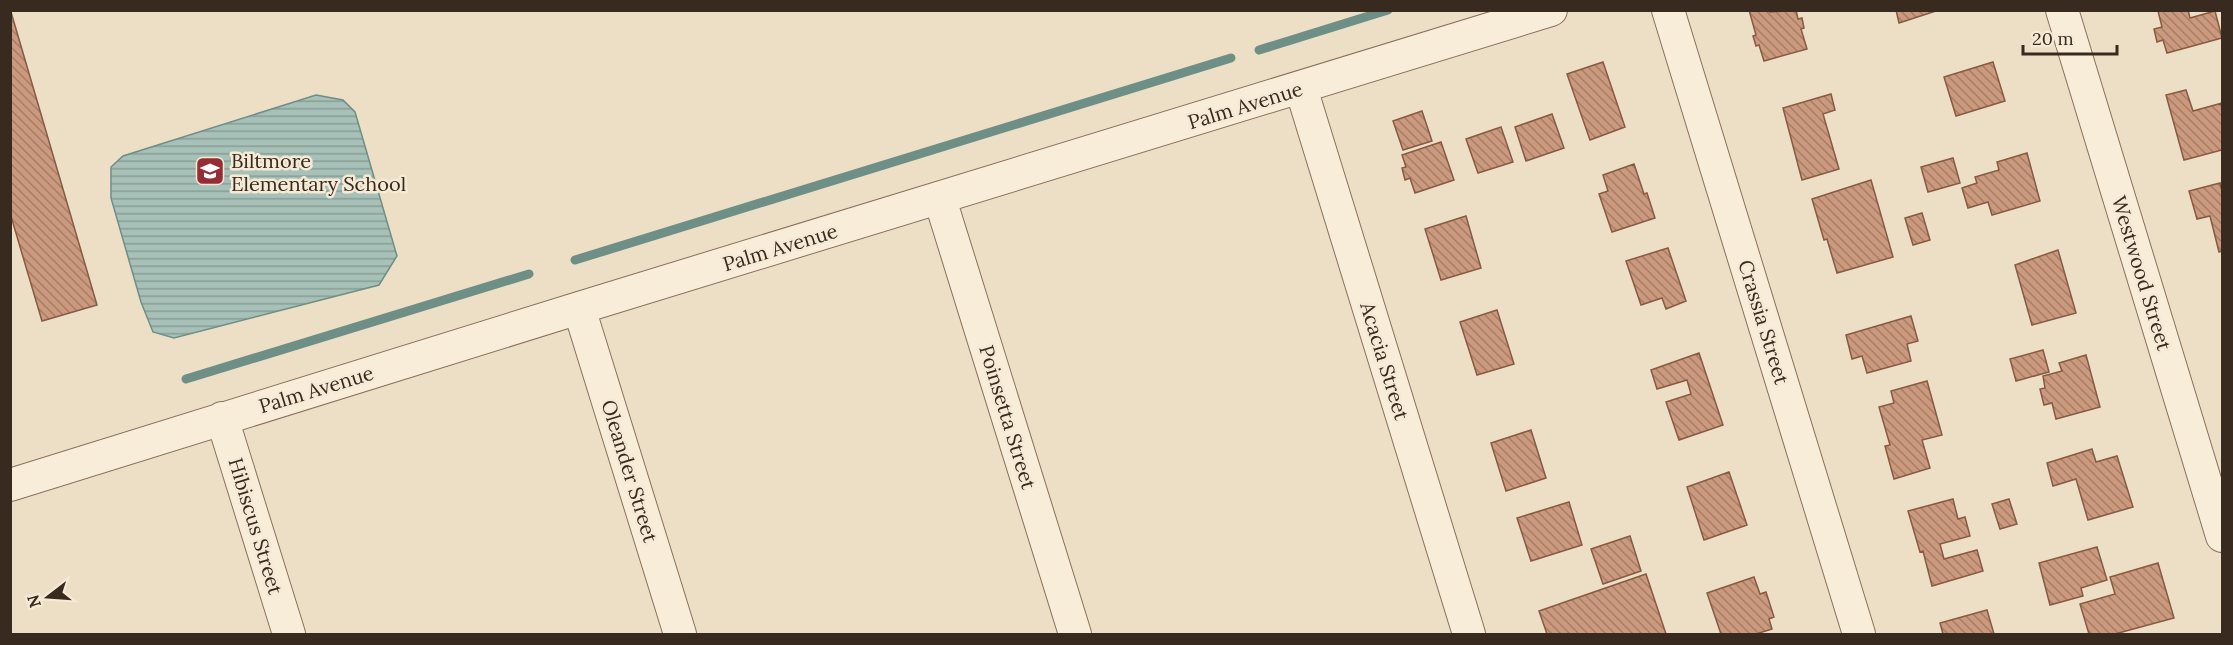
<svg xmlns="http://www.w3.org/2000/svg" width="2233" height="645" font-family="Lora,serif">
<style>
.water{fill:url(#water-rules);stroke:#6e8f85;stroke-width:1.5}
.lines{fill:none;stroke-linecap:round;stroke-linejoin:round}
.stream{stroke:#6e8f85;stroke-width:9}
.building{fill:url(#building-back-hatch);stroke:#875a42;stroke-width:1.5}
.street-casing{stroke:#88715c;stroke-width:34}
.street{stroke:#f8edd9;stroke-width:32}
.labels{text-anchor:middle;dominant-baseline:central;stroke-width:5;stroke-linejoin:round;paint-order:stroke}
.street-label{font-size:20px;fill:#392a1f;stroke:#f5ead5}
.poi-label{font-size:20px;fill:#392a1f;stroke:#f5ead5;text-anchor:start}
</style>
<defs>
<pattern id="water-rules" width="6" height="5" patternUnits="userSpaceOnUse" patternTransform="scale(1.5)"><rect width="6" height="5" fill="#a7c1b8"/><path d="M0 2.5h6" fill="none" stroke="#899d95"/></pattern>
<pattern id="building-back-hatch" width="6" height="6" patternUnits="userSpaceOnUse" patternTransform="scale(1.5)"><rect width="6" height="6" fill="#cb997d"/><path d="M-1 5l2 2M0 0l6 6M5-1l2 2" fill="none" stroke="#a67d66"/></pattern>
</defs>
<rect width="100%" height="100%" fill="#eddfc6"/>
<!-- water -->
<path class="water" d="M 316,95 L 343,100 L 355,112 L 397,256 L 379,285 L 174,338 L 153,332 L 141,302 L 111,198 L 111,167 L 123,156 Z"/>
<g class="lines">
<!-- stream -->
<path class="stream" d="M 1259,50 L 1388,10
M 575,260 L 1231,58
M 186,379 L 529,274"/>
</g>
<!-- building -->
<path class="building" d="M 1749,10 L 1770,10 L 1770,12 L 1796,10 L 1798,19 L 1802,18 L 1804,28 L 1801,29 L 1807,49 L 1764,61 L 1759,45 L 1756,46 L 1753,36 L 1756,35 Z
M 1896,10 L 1939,10 L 1899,23 Z
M 2188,10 L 2190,18 L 2215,11 L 2222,38 L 2167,53 L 2163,40 L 2157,42 L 2154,29 L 2162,27 L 2158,11 Z
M 11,12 L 97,305 L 42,321 L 10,213 Z
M 1603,62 L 1625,127 L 1590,140 L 1567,74 Z
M 1993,62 L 2005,101 L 1956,116 L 1944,77 Z
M 2186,90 L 2193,111 L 2222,103 L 2222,150 L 2184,160 L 2166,95 Z
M 1831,94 L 1835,110 L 1823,114 L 1839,169 L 1802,180 L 1783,108 Z
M 1422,111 L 1432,141 L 1403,150 L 1393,121 Z
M 1552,114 L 1564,148 L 1526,161 L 1515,127 Z
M 1501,127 L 1513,162 L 1478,173 L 1466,139 Z
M 1441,142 L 1454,180 L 1415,193 L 1410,178 L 1405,180 L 1402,168 L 1406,167 L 1402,155 Z
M 2027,153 L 2040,201 L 1992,215 L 1988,202 L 1968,208 L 1962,188 L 1977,183 L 1975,177 L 1999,170 L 1997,162 Z
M 1953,158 L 1960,183 L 1928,192 L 1921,167 Z
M 1634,164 L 1644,194 L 1647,193 L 1655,218 L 1612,232 L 1599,194 L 1608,191 L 1603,175 Z
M 1871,180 L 1893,257 L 1837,273 L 1827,239 L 1824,240 L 1812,199 Z
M 2220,183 L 2222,191 L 2222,251 L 2219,252 L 2210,216 L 2197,219 L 2189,191 Z
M 1922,213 L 1930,240 L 1913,245 L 1905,218 Z
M 1466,216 L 1481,268 L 1441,280 L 1425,229 Z
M 1668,248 L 1686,301 L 1666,309 L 1662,298 L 1641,305 L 1626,261 Z
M 2058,250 L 2076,313 L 2032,325 L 2015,265 Z
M 1497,310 L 1514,364 L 1477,375 L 1460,322 Z
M 1911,316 L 1918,341 L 1907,344 L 1911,361 L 1867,373 L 1862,356 L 1852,359 L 1846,335 Z
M 2043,350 L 2049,372 L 2016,381 L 2010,359 Z
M 1699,353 L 1723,425 L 1679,440 L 1666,402 L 1691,394 L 1687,380 L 1657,389 L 1651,370 Z
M 2086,355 L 2100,407 L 2056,419 L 2052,403 L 2044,405 L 2040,389 L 2045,388 L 2043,376 L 2062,371 L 2059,363 Z
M 1927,381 L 1942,435 L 1922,440 L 1930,468 L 1894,479 L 1885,446 L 1890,445 L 1879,407 L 1894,403 L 1891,391 Z
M 1531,430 L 1546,478 L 1506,491 L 1491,443 Z
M 2092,449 L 2096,462 L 2117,456 L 2133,507 L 2088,520 L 2076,479 L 2053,486 L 2047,463 Z
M 1729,472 L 1747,525 L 1704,540 L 1687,487 Z
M 1953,499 L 1958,519 L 1965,517 L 1970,536 L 1940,544 L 1944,559 L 1977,550 L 1983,571 L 1932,586 L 1923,551 L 1920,552 L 1908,511 Z
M 2009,499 L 2017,524 L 2000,529 L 1992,504 Z
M 1569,502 L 1582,545 L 1531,561 L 1517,518 Z
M 1630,536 L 1641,571 L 1603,584 L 1591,549 Z
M 2097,547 L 2107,580 L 2081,588 L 2083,596 L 2050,605 L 2039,563 Z
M 2158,563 L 2174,618 L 2115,634 L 2089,634 L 2080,604 L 2115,594 L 2110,577 Z
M 1646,574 L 1666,634 L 1547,634 L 1539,611 Z
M 1754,577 L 1760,594 L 1766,592 L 1774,617 L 1769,619 L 1772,629 L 1756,634 L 1721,634 L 1707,593 Z
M 1987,610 L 1994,634 L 1943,634 L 1940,623 Z"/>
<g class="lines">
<!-- street casing -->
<g class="street-casing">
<path id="street" d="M 1668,10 L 1859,634
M 2062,10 L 2222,536
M 1301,88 L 1469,634
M 940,199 L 1075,634
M 579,308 L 680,634
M 222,418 L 289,634
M 10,485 L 579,308 L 1551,10"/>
</g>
<!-- street -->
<use href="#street" class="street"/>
</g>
<!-- icons -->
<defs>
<g id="school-square" transform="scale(1.5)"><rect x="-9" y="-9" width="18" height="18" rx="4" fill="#962d34" stroke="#f5ead5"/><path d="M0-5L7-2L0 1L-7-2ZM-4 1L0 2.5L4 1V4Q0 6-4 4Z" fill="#fff"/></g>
</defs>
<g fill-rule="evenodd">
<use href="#school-square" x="210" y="171"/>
</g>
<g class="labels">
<!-- street labels -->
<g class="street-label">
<text transform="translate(1245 105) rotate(-17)">Palm Avenue</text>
<text transform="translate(780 247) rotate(-17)">Palm Avenue</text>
<text transform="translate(2142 273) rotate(73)">Westwood Street</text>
<text transform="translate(1764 322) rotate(73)">Crassia Street</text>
<text transform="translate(1385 361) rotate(73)">Acacia Street</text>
<text transform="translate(316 389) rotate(-17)">Palm Avenue</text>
<text transform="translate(1008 417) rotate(73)">Poinsetta Street</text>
<text transform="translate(630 471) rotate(73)">Oleander Street</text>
<text transform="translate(256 526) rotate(73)">Hibiscus Street</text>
</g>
<!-- poi labels -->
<g class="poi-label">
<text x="231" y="160">Biltmore<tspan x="231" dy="23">Elementary School</tspan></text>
</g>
</g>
<!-- border -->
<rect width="2233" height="645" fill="none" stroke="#392a1f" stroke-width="24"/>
<!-- north arrow -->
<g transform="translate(48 597) rotate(253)" stroke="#f5ead5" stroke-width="4.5" paint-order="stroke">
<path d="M0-4.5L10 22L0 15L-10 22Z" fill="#392a1f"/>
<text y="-9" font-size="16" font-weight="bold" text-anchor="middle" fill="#392a1f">N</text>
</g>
<!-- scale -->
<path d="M2023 45v9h94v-9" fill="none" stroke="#392a1f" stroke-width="3"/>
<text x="2032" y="45" font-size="18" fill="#392a1f" stroke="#f5ead5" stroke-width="4.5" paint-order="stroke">20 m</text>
</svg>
